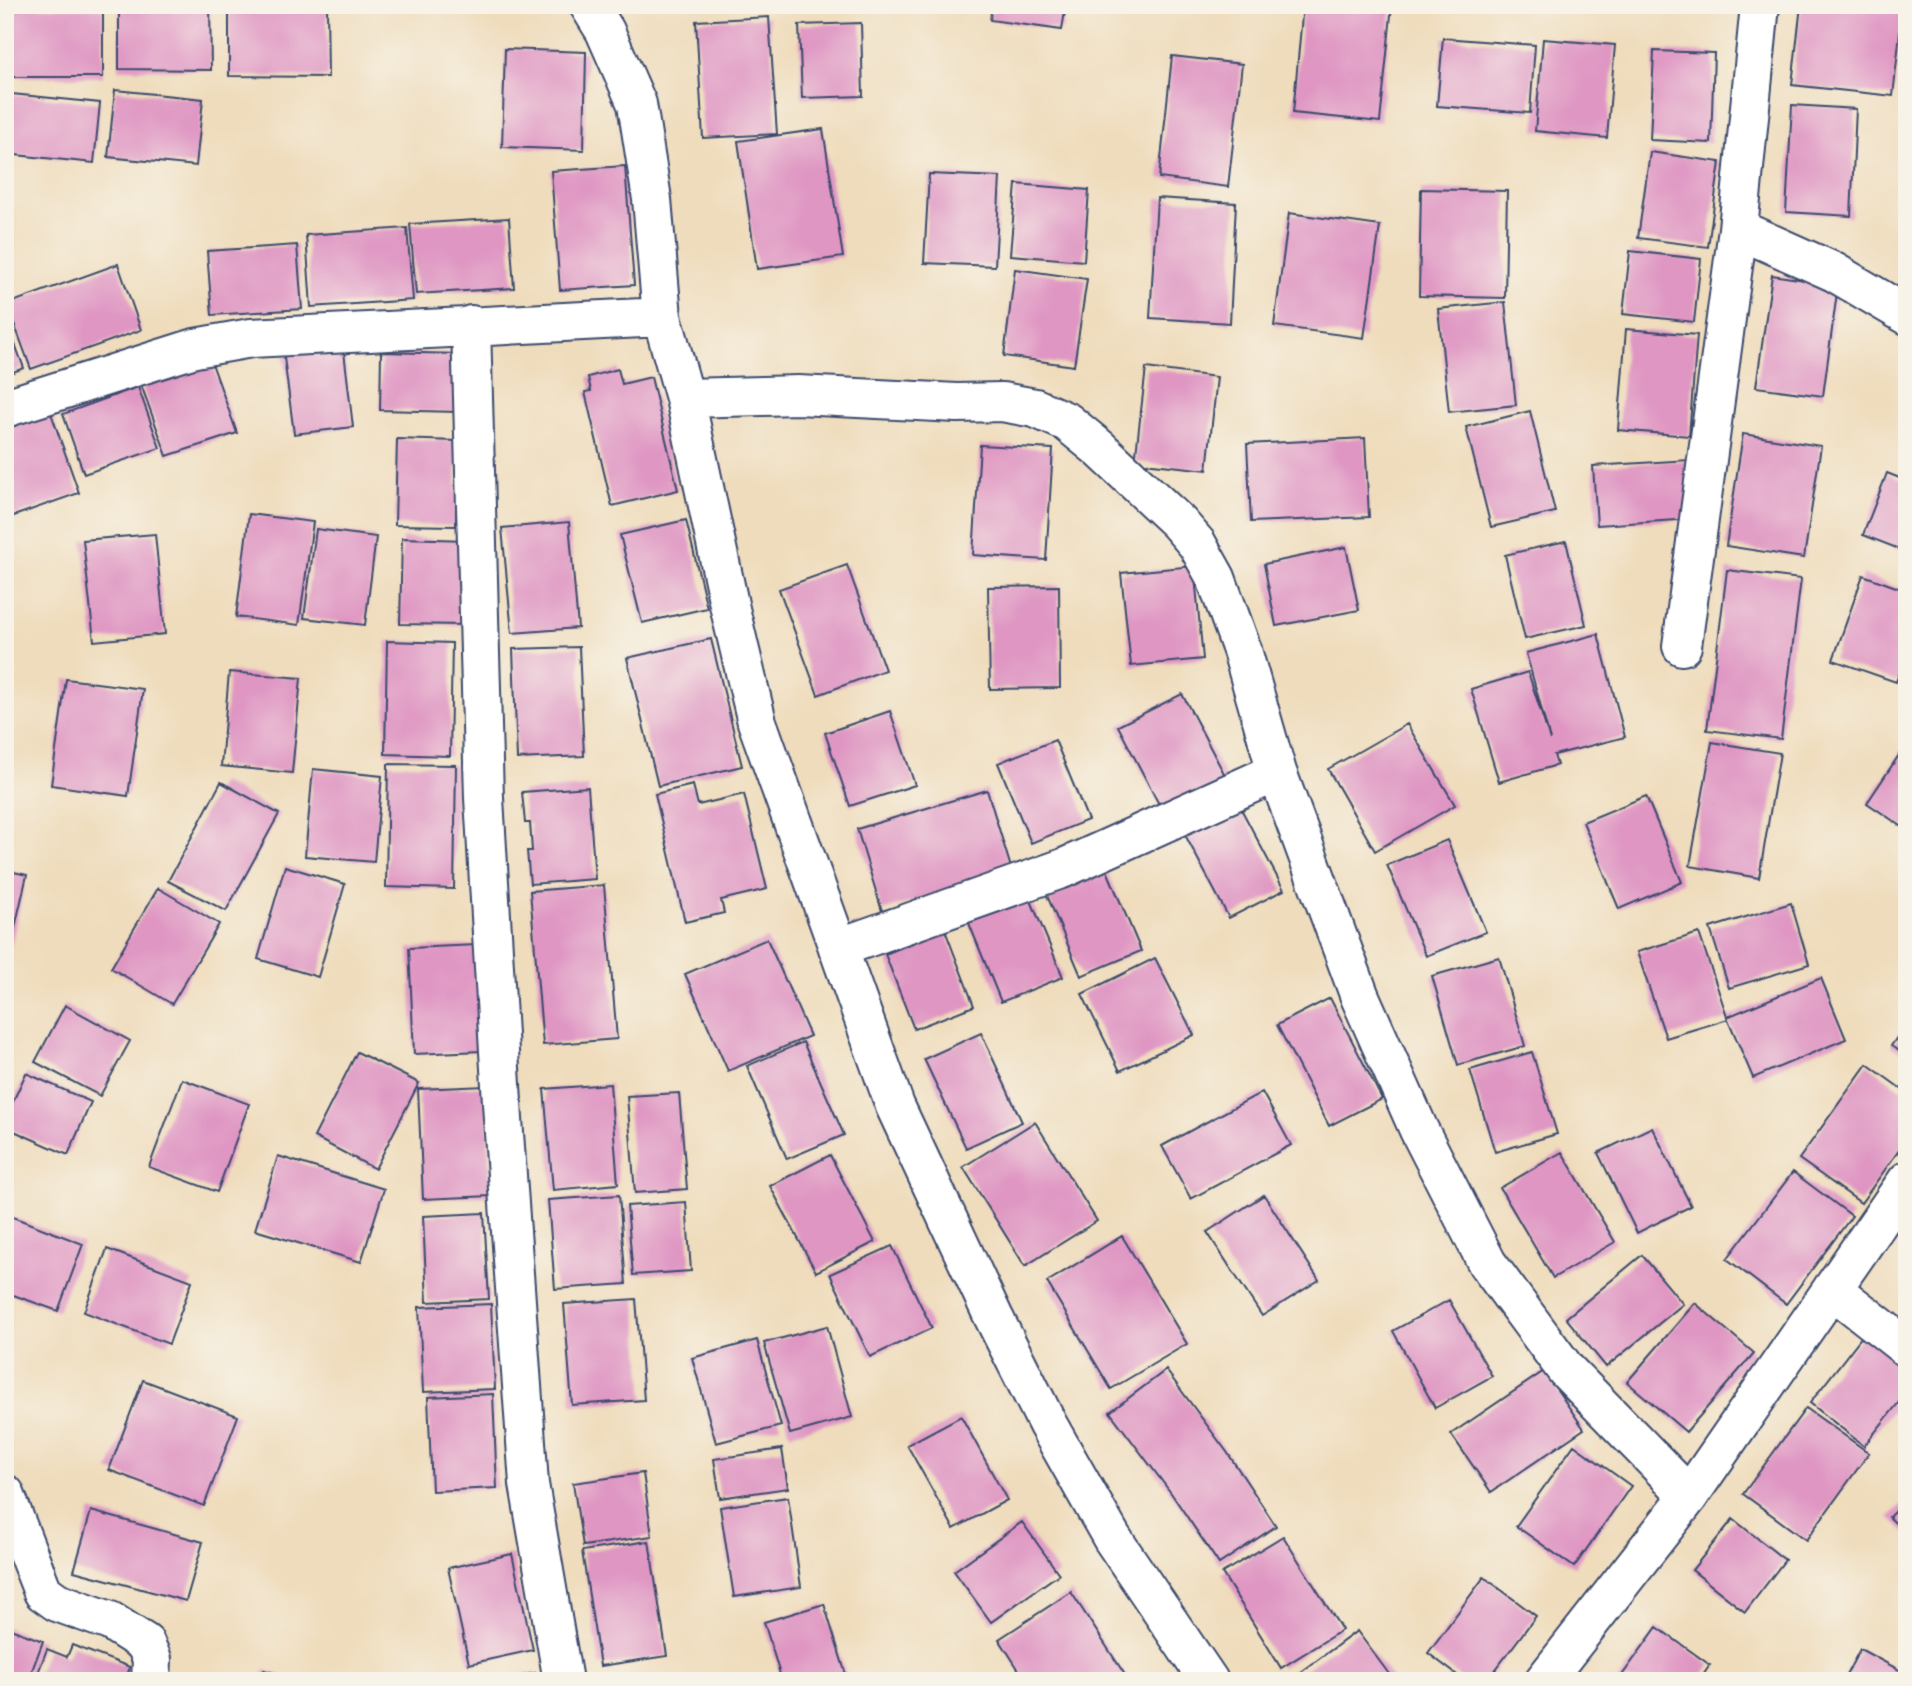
<svg xmlns="http://www.w3.org/2000/svg" width="1912" height="1686" font-family="'IM FELL Great Primer',serif">
<style>
.building{fill:#df96c3}
.lines{fill:none;stroke-linecap:round;stroke-linejoin:round}
.minor-casing{stroke:#3b496c;stroke-width:42}
.minor{stroke:#fff;stroke-width:38}
</style>
<rect width="100%" height="100%" fill="#f7f3e8"/>
<filter id="ink" filterUnits="userSpaceOnUse"><feTurbulence type="fractalNoise" baseFrequency=".0143" numOctaves="2"/><feDisplacementMap in="SourceGraphic" scale="14" xChannelSelector="R" yChannelSelector="G"/><feConvolveMatrix kernelMatrix="1 2 1 2 8 2 1 2 1" color-interpolation-filters="sRGB"/></filter>
<filter id="wash" filterUnits="userSpaceOnUse"><feTurbulence type="fractalNoise" baseFrequency=".00686" numOctaves="4" result="noise"/><feDisplacementMap in="SourceGraphic" scale="28" xChannelSelector="R" yChannelSelector="G"/><feGaussianBlur stdDeviation="1.57" result="paint"/><feColorMatrix in="noise" values="0 0 0 0 0 0 0 0 0 0 0 0 0 0 0 0 0 1.4 0 .05"/><feComposite in="paint" operator="in"/></filter>
<g filter="url(#wash)">
<rect width="100%" height="100%" fill="#efdcbc"/>
<g id="blocks">
<!-- building -->
<path class="building" d="M 119,5 L 210,5 L 211,70 L 119,69 Z
M 992,5 L 1066,5 L 1062,30 L 990,20 Z
M 1303,5 L 1392,5 L 1380,122 L 1293,113 Z
M 1801,5 L 1903,5 L 1893,96 L 1792,85 Z
M 5,7 L 103,8 L 103,77 L 6,77 Z
M 229,7 L 327,7 L 328,77 L 229,76 Z
M 769,17 L 777,134 L 703,138 L 696,21 Z
M 861,23 L 863,96 L 802,98 L 799,25 Z
M 1443,38 L 1535,45 L 1530,113 L 1437,106 Z
M 1543,39 L 1615,45 L 1607,138 L 1535,131 Z
M 505,49 L 586,52 L 584,150 L 502,147 Z
M 1654,51 L 1714,53 L 1711,143 L 1650,140 Z
M 1172,56 L 1242,64 L 1228,187 L 1159,178 Z
M 115,90 L 203,99 L 196,166 L 108,157 Z
M 12,94 L 100,103 L 94,163 L 6,154 Z
M 1792,105 L 1856,109 L 1851,216 L 1786,212 Z
M 823,129 L 843,257 L 757,269 L 738,141 Z
M 1650,152 L 1720,162 L 1708,247 L 1638,238 Z
M 625,166 L 634,285 L 560,290 L 551,171 Z
M 929,174 L 1000,177 L 995,266 L 924,263 Z
M 1016,184 L 1089,190 L 1084,261 L 1010,255 Z
M 1421,189 L 1507,191 L 1505,298 L 1419,296 Z
M 1157,198 L 1236,203 L 1230,323 L 1150,318 Z
M 1289,213 L 1380,226 L 1364,338 L 1274,326 Z
M 509,218 L 514,288 L 416,294 L 410,224 Z
M 407,228 L 413,300 L 311,307 L 306,235 Z
M 297,245 L 302,309 L 212,315 L 207,251 Z
M 1630,251 L 1701,259 L 1694,322 L 1623,314 Z
M 118,264 L 141,330 L 31,369 L 7,304 Z
M 1015,269 L 1087,279 L 1074,366 L 1004,356 Z
M 1772,275 L 1838,285 L 1823,396 L 1756,387 Z
M 1505,302 L 1516,405 L 1449,412 L 1438,309 Z
M 5,318 L 24,368 L 5,375 Z
M 1626,329 L 1697,335 L 1689,436 L 1618,430 Z
M 343,343 L 353,427 L 294,434 L 283,350 Z
M 381,352 L 459,354 L 458,412 L 380,410 Z
M 209,355 L 237,433 L 167,456 L 139,379 Z
M 1146,368 L 1217,377 L 1207,470 L 1135,462 Z
M 618,369 L 622,384 L 651,377 L 678,490 L 612,506 L 585,392 L 591,391 L 588,377 Z
M 138,387 L 160,448 L 84,474 L 63,414 Z
M 1530,411 L 1555,512 L 1491,527 L 1466,427 Z
M 51,413 L 79,493 L 5,519 L 5,429 Z
M 1743,434 L 1821,446 L 1804,558 L 1726,546 Z
M 1365,438 L 1369,517 L 1251,522 L 1247,444 Z
M 397,439 L 457,441 L 456,526 L 395,525 Z
M 980,445 L 1053,449 L 1046,560 L 973,555 Z
M 1689,460 L 1693,519 L 1597,525 L 1593,466 Z
M 1887,473 L 1907,481 L 1907,552 L 1863,535 Z
M 249,514 L 313,522 L 299,625 L 236,617 Z
M 686,520 L 707,608 L 642,623 L 620,535 Z
M 569,522 L 578,628 L 512,633 L 502,528 Z
M 316,529 L 376,537 L 365,625 L 304,618 Z
M 155,534 L 165,634 L 94,641 L 83,540 Z
M 402,538 L 466,540 L 465,625 L 400,624 Z
M 1566,541 L 1586,625 L 1525,639 L 1505,555 Z
M 1346,547 L 1359,610 L 1276,626 L 1264,564 Z
M 847,565 L 885,670 L 818,695 L 779,589 Z
M 1194,566 L 1203,659 L 1131,666 L 1121,573 Z
M 1727,570 L 1801,579 L 1781,739 L 1707,730 Z
M 1863,575 L 1907,591 L 1907,652 L 1896,682 L 1833,660 Z
M 1059,586 L 1060,688 L 990,689 L 988,587 Z
M 1598,634 L 1625,737 L 1554,755 L 1557,765 L 1499,782 L 1471,689 L 1528,672 L 1550,740 L 1526,653 Z
M 711,639 L 742,766 L 658,786 L 627,658 Z
M 387,641 L 452,643 L 450,756 L 385,754 Z
M 579,647 L 584,756 L 517,759 L 513,649 Z
M 229,672 L 301,678 L 292,773 L 221,766 Z
M 66,679 L 143,689 L 128,796 L 51,785 Z
M 1182,694 L 1228,781 L 1164,814 L 1118,726 Z
M 890,711 L 915,785 L 850,806 L 825,733 Z
M 1407,724 L 1455,805 L 1375,851 L 1328,769 Z
M 1055,740 L 1088,820 L 1031,843 L 998,763 Z
M 1712,742 L 1780,753 L 1759,878 L 1690,866 Z
M 1907,743 L 1907,830 L 1867,803 Z
M 388,764 L 456,765 L 454,889 L 386,887 Z
M 313,769 L 382,776 L 374,862 L 305,856 Z
M 221,782 L 279,814 L 226,911 L 168,881 Z
M 693,785 L 698,805 L 744,794 L 767,889 L 721,900 L 724,913 L 685,922 L 655,794 Z
M 588,787 L 595,879 L 530,884 L 527,851 L 532,851 L 530,823 L 525,823 L 522,792 Z
M 987,790 L 1012,871 L 882,911 L 857,829 Z
M 1646,796 L 1682,882 L 1619,909 L 1583,822 Z
M 1238,803 L 1284,890 L 1229,918 L 1183,831 Z
M 1447,840 L 1486,932 L 1426,956 L 1387,865 Z
M 285,866 L 345,884 L 318,977 L 258,959 Z
M 1106,868 L 1141,951 L 1081,976 L 1046,893 Z
M 5,870 L 27,875 L 6,967 L 5,967 Z
M 604,885 L 617,1039 L 543,1045 L 530,891 Z
M 158,888 L 219,924 L 172,1004 L 111,968 Z
M 1027,891 L 1063,977 L 1001,1002 L 966,916 Z
M 1791,903 L 1809,964 L 1729,988 L 1710,928 Z
M 945,930 L 974,1006 L 914,1029 L 885,954 Z
M 1699,933 L 1728,1019 L 1666,1038 L 1637,952 Z
M 767,939 L 810,1036 L 728,1071 L 685,974 Z
M 477,945 L 481,1051 L 414,1054 L 409,948 Z
M 1499,957 L 1525,1046 L 1458,1065 L 1432,976 Z
M 1155,958 L 1194,1035 L 1120,1071 L 1082,994 Z
M 1821,978 L 1846,1039 L 1753,1078 L 1727,1017 Z
M 1330,998 L 1382,1099 L 1329,1126 L 1277,1025 Z
M 65,1005 L 130,1041 L 100,1096 L 35,1062 Z
M 1907,1023 L 1907,1056 L 1891,1046 Z
M 981,1033 L 1022,1122 L 966,1148 L 924,1059 Z
M 803,1042 L 844,1135 L 787,1159 L 747,1066 Z
M 357,1052 L 419,1083 L 375,1169 L 314,1137 Z
M 1532,1052 L 1557,1134 L 1495,1152 L 1470,1070 Z
M 1867,1064 L 1907,1093 L 1907,1139 L 1861,1203 L 1799,1159 Z
M 26,1073 L 91,1102 L 68,1155 L 5,1127 L 5,1119 Z
M 182,1079 L 249,1104 L 217,1192 L 149,1167 Z
M 610,1084 L 618,1184 L 553,1190 L 544,1089 Z
M 486,1086 L 491,1196 L 423,1199 L 418,1089 Z
M 1262,1092 L 1291,1145 L 1191,1199 L 1162,1146 Z
M 679,1093 L 687,1189 L 635,1193 L 627,1096 Z
M 1035,1122 L 1097,1221 L 1025,1266 L 963,1167 Z
M 1652,1127 L 1691,1206 L 1637,1233 L 1598,1153 Z
M 1562,1152 L 1615,1242 L 1553,1278 L 1500,1188 Z
M 830,1155 L 875,1242 L 816,1272 L 770,1186 Z
M 278,1156 L 384,1189 L 361,1262 L 255,1230 Z
M 1793,1172 L 1852,1216 L 1786,1304 L 1727,1259 Z
M 619,1195 L 626,1284 L 555,1289 L 548,1200 Z
M 1264,1195 L 1319,1280 L 1262,1316 L 1207,1232 Z
M 686,1202 L 691,1271 L 633,1275 L 627,1206 Z
M 484,1213 L 489,1299 L 427,1302 L 423,1216 Z
M 5,1214 L 83,1244 L 58,1311 L 5,1292 Z
M 1122,1236 L 1187,1344 L 1111,1389 L 1047,1282 Z
M 892,1246 L 932,1328 L 870,1357 L 830,1274 Z
M 107,1249 L 192,1281 L 169,1344 L 84,1312 Z
M 1642,1255 L 1683,1304 L 1606,1367 L 1566,1318 Z
M 636,1299 L 644,1400 L 572,1405 L 564,1304 Z
M 1449,1300 L 1492,1376 L 1435,1408 L 1393,1331 Z
M 1695,1303 L 1754,1353 L 1686,1432 L 1627,1382 Z
M 491,1304 L 495,1389 L 423,1392 L 419,1307 Z
M 827,1326 L 852,1417 L 790,1434 L 764,1343 Z
M 1866,1331 L 1907,1363 L 1907,1392 L 1864,1446 L 1810,1403 Z
M 757,1340 L 781,1426 L 716,1443 L 692,1358 Z
M 1166,1370 L 1227,1452 L 1276,1526 L 1219,1564 L 1171,1493 L 1110,1412 Z
M 1544,1371 L 1584,1429 L 1491,1492 L 1451,1434 Z
M 143,1380 L 238,1416 L 204,1506 L 109,1470 Z
M 493,1394 L 497,1488 L 432,1491 L 428,1397 Z
M 1806,1408 L 1869,1453 L 1806,1540 L 1743,1494 Z
M 961,1416 L 1007,1500 L 954,1529 L 907,1445 Z
M 1574,1445 L 1631,1486 L 1574,1567 L 1516,1526 Z
M 782,1449 L 788,1488 L 720,1498 L 714,1459 Z
M 643,1473 L 652,1536 L 583,1546 L 573,1483 Z
M 788,1497 L 801,1587 L 734,1597 L 720,1507 Z
M 1907,1499 L 1907,1534 L 1889,1517 Z
M 91,1511 L 203,1542 L 186,1601 L 74,1571 Z
M 1733,1519 L 1785,1560 L 1745,1612 L 1692,1570 Z
M 1022,1522 L 1059,1574 L 991,1622 L 954,1571 Z
M 1283,1536 L 1342,1630 L 1281,1668 L 1222,1573 Z
M 649,1541 L 667,1656 L 600,1666 L 582,1551 Z
M 512,1554 L 533,1650 L 469,1664 L 448,1568 Z
M 1484,1577 L 1536,1616 L 1487,1681 L 1465,1681 L 1428,1653 Z
M 1071,1592 L 1129,1681 L 1026,1681 L 999,1639 Z
M 824,1604 L 848,1681 L 782,1681 L 764,1622 Z
M 5,1627 L 43,1641 L 28,1681 L 5,1681 Z
M 1657,1627 L 1710,1665 L 1699,1681 L 1618,1681 Z
M 1357,1631 L 1392,1678 L 1388,1681 L 1289,1681 Z
M 72,1645 L 130,1667 L 125,1681 L 35,1681 L 47,1649 L 67,1657 Z
M 1860,1649 L 1907,1674 L 1907,1681 L 1843,1681 Z
M 264,1670 L 297,1680 L 297,1681 L 261,1681 Z
M 535,1673 L 537,1681 L 503,1681 L 503,1680 Z"/>
</g>
</g>
<g filter="url(#ink)">
<use href="#blocks" fill-opacity="0" stroke="#3b496c" stroke-width="2"/>
<g class="lines">
<!-- minor casing -->
<g class="minor-casing">
<path id="minor" d="M 589,5 L 605,31 L 637,104 L 652,199 L 662,317 L 685,398 L 730,609 L 757,722 L 895,1106 L 993,1316 L 1048,1425 L 1112,1538 L 1209,1681
M 1738,229 L 1834,272 L 1907,315
M 471,325 L 484,798 L 503,1119 L 529,1484 L 563,1681
M 685,398 L 798,395 L 957,403 L 1002,402 L 1035,408 L 1067,422 L 1100,449 L 1178,522 L 1197,544 L 1216,578 L 1242,650 L 1277,772 L 1360,997 L 1419,1130 L 1487,1263 L 1566,1370 L 1689,1496
M 5,408 L 195,348 L 251,338 L 662,317
M 1682,646 L 1738,229 L 1760,5
M 838,948 L 1064,868 L 1277,772
M 1832,1289 L 1907,1348
M 5,1494 L 43,1592 L 57,1602 L 110,1621 L 145,1643 L 152,1659 L 151,1681
M 1544,1681 L 1689,1496 L 1907,1181"/>
</g>
<!-- minor -->
<use href="#minor" class="minor"/>
</g>
</g>
<!-- margin -->
<rect width="1912" height="1686" fill="none" stroke="#f7f3e8" stroke-width="28"/>
</svg>
